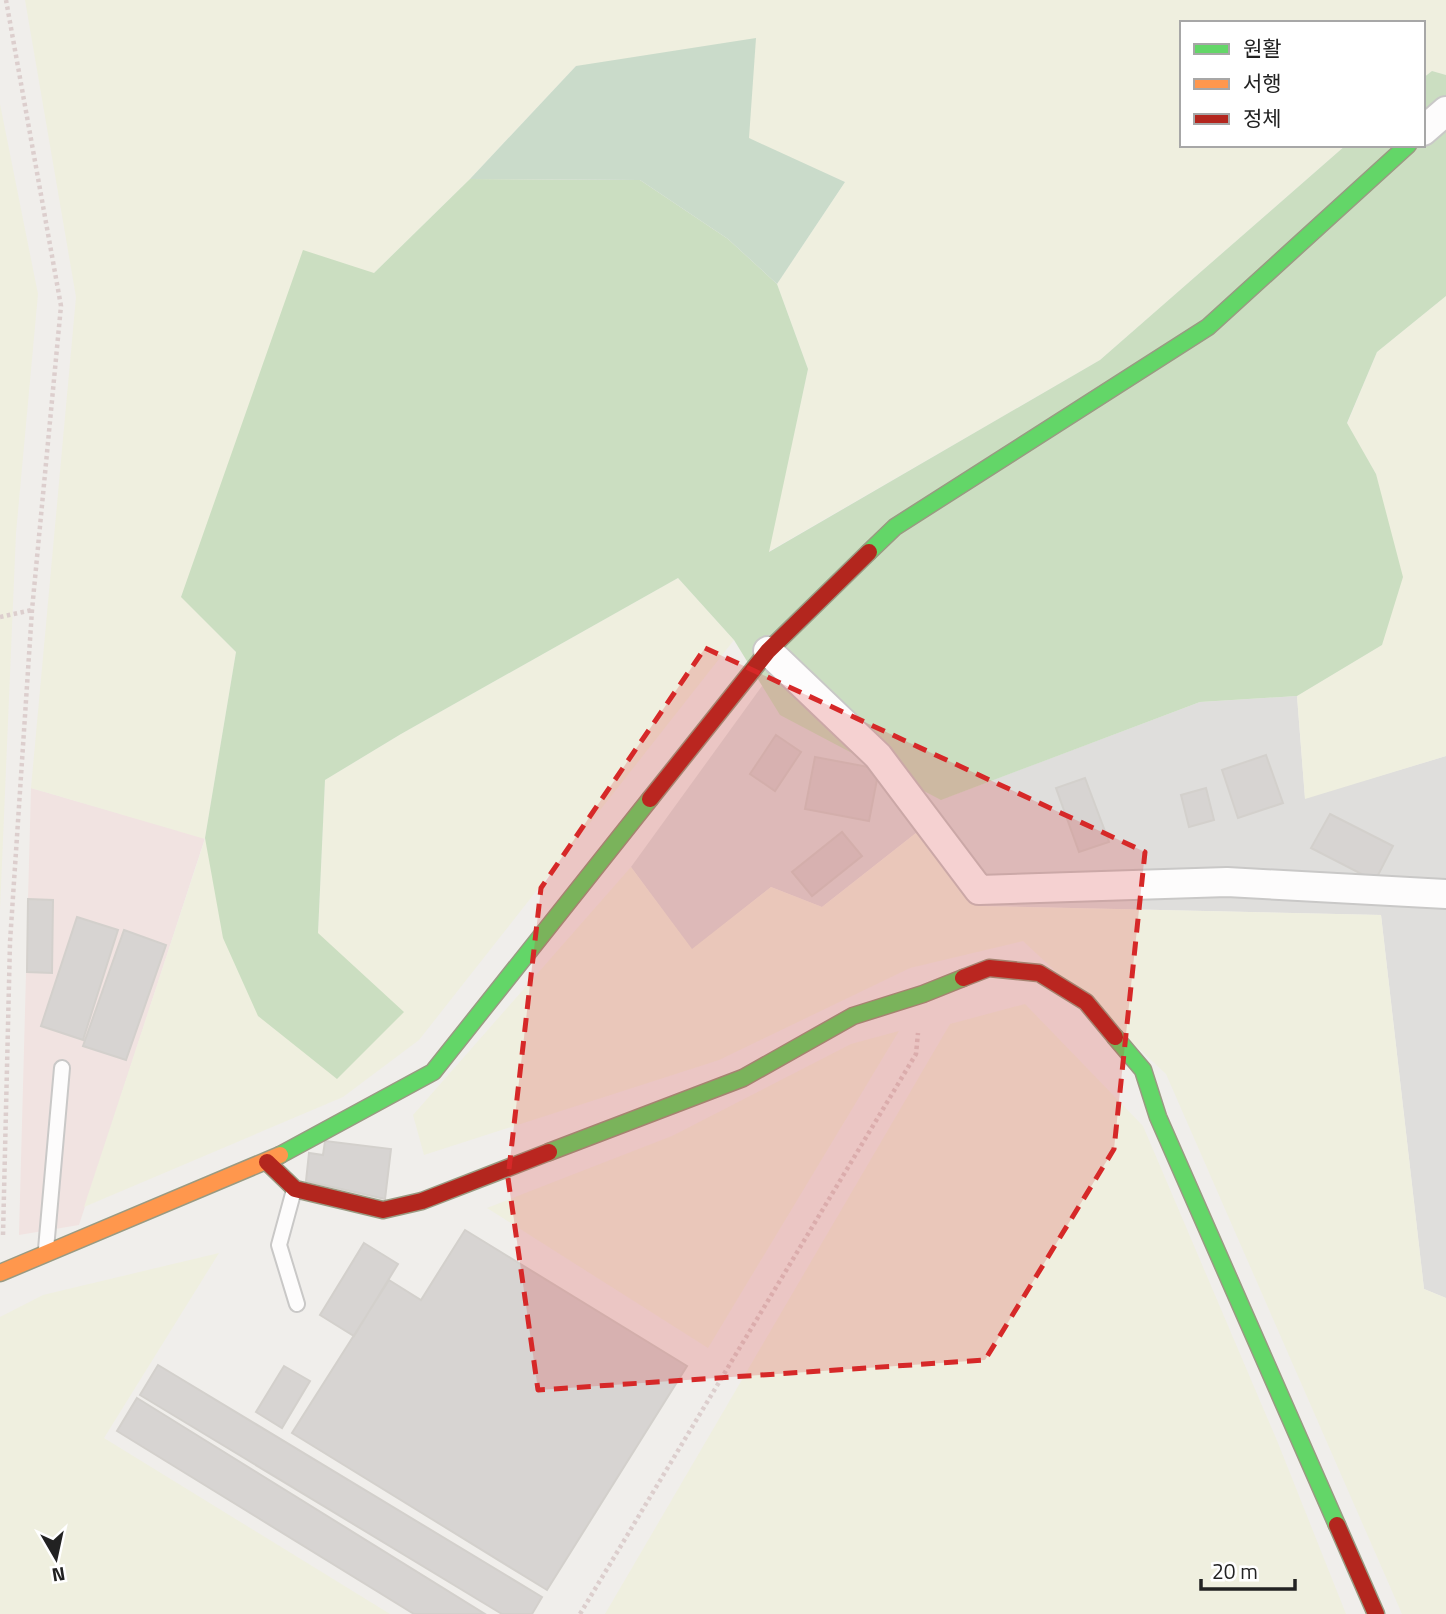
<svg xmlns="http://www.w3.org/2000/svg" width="1446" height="1614" font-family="'Titillium Web','Noto Sans KR',sans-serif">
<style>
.residential{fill:#dfdedc}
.commercial{fill:#f1e3e1}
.farmland{fill:#efefdf}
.forest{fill:#cbdec1}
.cemetery{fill:#cadbca}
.building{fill:#d7d4d2;stroke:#d3d0cc;stroke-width:2}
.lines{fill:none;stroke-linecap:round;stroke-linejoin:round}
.lane-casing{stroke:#c9c8c7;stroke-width:18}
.street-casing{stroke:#c9c8c7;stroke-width:32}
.fast-casing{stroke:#999a82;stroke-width:19}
.slow-casing{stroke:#999a82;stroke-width:19}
.jam-casing{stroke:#999a82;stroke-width:19}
.path{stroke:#dccecd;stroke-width:4.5;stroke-dasharray:3.5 3.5;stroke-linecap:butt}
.lane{stroke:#fdfcfc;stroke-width:14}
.street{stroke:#fdfcfc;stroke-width:28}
.fast{stroke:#63d668;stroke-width:16}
.slow{stroke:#ff974d;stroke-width:16}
.jam{stroke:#b3261e;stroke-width:16}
.marked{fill:#d62828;fill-opacity:0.2;stroke:#d62828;stroke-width:5;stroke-dasharray:14 9;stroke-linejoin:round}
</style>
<rect width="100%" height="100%" fill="#f0eeeb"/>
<!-- residential -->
<path class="residential" d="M 762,686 L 948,797 L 1200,702 L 1297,696 L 1305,798 L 1446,756 L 1446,1298 L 1424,1289 L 1381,915 L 980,906 L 916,833 L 822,907 L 771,887 L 692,950 L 631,867 Z"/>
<!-- commercial -->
<path class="commercial" d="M 31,788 L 205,838 L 79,1225 L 19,1235 Z"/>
<!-- farmland -->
<path class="farmland" d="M 25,0 L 1446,0 L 1446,75 L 1432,71 L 1423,78 L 1423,23 L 1182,23 L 1182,145 L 1346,145 L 1100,360 L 768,552 L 808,369 L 777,284 L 845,182 L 576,66 L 470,179 L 374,273 L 181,596 L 236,652 L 205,839 L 318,933 L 325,780 L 401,734 L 678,578 L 734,640 L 419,1040 L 343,1097 L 84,1207 L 205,839 L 31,788 L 76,297 Z
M 0,104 L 38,294 L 16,533 L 0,910 Z
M 1446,296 L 1446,756 L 1305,799 L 1297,696 L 1382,645 L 1376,474 L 1347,424 L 1377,352 Z
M 916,833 L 980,906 L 1381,915 L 1424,1289 L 1446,1298 L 1446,1614 L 1402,1614 L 1166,1074 L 1023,941 L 910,968 L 719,1060 L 424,1155 L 413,1115 L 631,867 L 692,949 L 771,887 L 822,907 Z
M 1025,1004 L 1143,1126 L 1278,1443 L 1346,1614 L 605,1614 L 950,1024 Z
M 899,1031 L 708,1348 L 487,1208 L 672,1136 L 851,1044 Z
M 219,1253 L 104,1438 L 390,1614 L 0,1614 L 0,1317 L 43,1295 Z"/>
<!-- forest -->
<path class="forest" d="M 1432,71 L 1446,75 L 1446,296 L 1377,352 L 1347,423 L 1376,474 L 1403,577 L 1382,645 L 1297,696 L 1200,702 L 941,800 L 780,715 L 734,640 L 678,578 L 401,734 L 325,780 L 318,933 L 404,1012 L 337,1079 L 258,1016 L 223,938 L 205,838 L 236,652 L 181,597 L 303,250 L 374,273 L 470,179 L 640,180 L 728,239 L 777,284 L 808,369 L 769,552 L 1100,360 L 1346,145 L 1423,145 L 1423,78 Z"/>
<!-- cemetery -->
<path class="cemetery" d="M 756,38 L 749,138 L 845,182 L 777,284 L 728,239 L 640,180 L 470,179 L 576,66 Z"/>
<!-- building -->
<path class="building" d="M 776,735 L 801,752 L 775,791 L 750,774 Z
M 1266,755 L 1283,803 L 1238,818 L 1222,770 Z
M 815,757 L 879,769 L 869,821 L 805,809 Z
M 1085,778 L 1109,842 L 1079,852 L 1056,788 Z
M 1206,788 L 1214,820 L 1189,827 L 1181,795 Z
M 1330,814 L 1393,846 L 1375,881 L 1311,848 Z
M 842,832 L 862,856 L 812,896 L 792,872 Z
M 28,899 L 53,900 L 52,973 L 27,972 Z
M 77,917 L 118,930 L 83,1040 L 41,1026 Z
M 124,930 L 166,945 L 126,1060 L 83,1046 Z
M 325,1141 L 391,1149 L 385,1199 L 306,1181 L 309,1153 L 323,1155 Z
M 465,1230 L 687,1366 L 547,1590 L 292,1433 L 389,1280 L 421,1300 Z
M 364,1243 L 398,1264 L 354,1336 L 320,1315 Z
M 158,1365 L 542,1597 L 532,1614 L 502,1614 L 140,1395 Z
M 284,1366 L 310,1381 L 282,1428 L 256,1412 Z
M 137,1398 L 485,1614 L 414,1614 L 117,1431 Z"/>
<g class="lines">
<!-- lane casing -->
<g class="lane-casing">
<path id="lane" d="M 294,1190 L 279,1245 L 297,1304
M 46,1249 L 62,1068"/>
</g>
<!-- street casing -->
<g class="street-casing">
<path id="street" d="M 1423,131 L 1446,111
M 768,651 L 878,756 L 979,890 L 1227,882 L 1446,894"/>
</g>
<!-- fast casing -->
<g class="fast-casing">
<path id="fast" d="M 869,552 L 895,527 L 1208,327 L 1408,145
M 1115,1037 L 1143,1070 L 1158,1117 L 1337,1525
M 549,1152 L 743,1078 L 853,1016 L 923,994 L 963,978
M 280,1155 L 433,1072 L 650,799"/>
</g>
<!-- slow casing -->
<g class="slow-casing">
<path id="slow" d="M 0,1273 L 280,1155"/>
</g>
<!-- jam casing -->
<g class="jam-casing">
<path id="jam" d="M 650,799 L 768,651 L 869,552
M 963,978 L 989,968 L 1039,973 L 1086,1002 L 1115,1037
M 267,1162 L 295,1189 L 383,1210 L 422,1201 L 549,1152
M 1337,1525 L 1376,1614"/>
</g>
<!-- path -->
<path class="path" d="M 0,617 L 32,610
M 3,1235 L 10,942 L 32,610 L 61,306 L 6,0
M 580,1614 L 916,1054 L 918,1033"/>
<!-- lane -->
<use href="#lane" class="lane"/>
<!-- street -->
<use href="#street" class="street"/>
<!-- fast -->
<use href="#fast" class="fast"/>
<!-- slow -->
<use href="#slow" class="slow"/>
<!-- jam -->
<use href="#jam" class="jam"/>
</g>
<!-- marked area -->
<path class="marked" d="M 705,648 L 1145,852 L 1114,1149 L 985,1360 L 538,1390 L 508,1178 L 541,888 Z"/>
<!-- legend -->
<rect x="1180" y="21" width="245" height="126" fill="#ffffff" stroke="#a7a7a7" stroke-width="2"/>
<rect x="1194" y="44" width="35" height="10" fill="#63d668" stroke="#a7a7a7" stroke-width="2"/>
<text x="1243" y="56" font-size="21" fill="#222222">원활</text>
<rect x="1194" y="79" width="35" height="10" fill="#ff974d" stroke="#a7a7a7" stroke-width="2"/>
<text x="1243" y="91" font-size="21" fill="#222222">서행</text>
<rect x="1194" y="114" width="35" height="10" fill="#b3261e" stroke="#a7a7a7" stroke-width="2"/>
<text x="1243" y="126" font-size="21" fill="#222222">정체</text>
<!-- north arrow -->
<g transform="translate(56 1558) rotate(171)" stroke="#ffffff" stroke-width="5" paint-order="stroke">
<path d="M0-5L12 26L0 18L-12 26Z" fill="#222222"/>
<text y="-10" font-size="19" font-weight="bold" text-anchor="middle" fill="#222222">N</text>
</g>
<!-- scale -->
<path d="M1201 1579v10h94v-10" fill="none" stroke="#222222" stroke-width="3.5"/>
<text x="1212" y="1579" font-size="21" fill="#222222" stroke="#ffffff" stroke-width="5" paint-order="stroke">20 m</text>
</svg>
